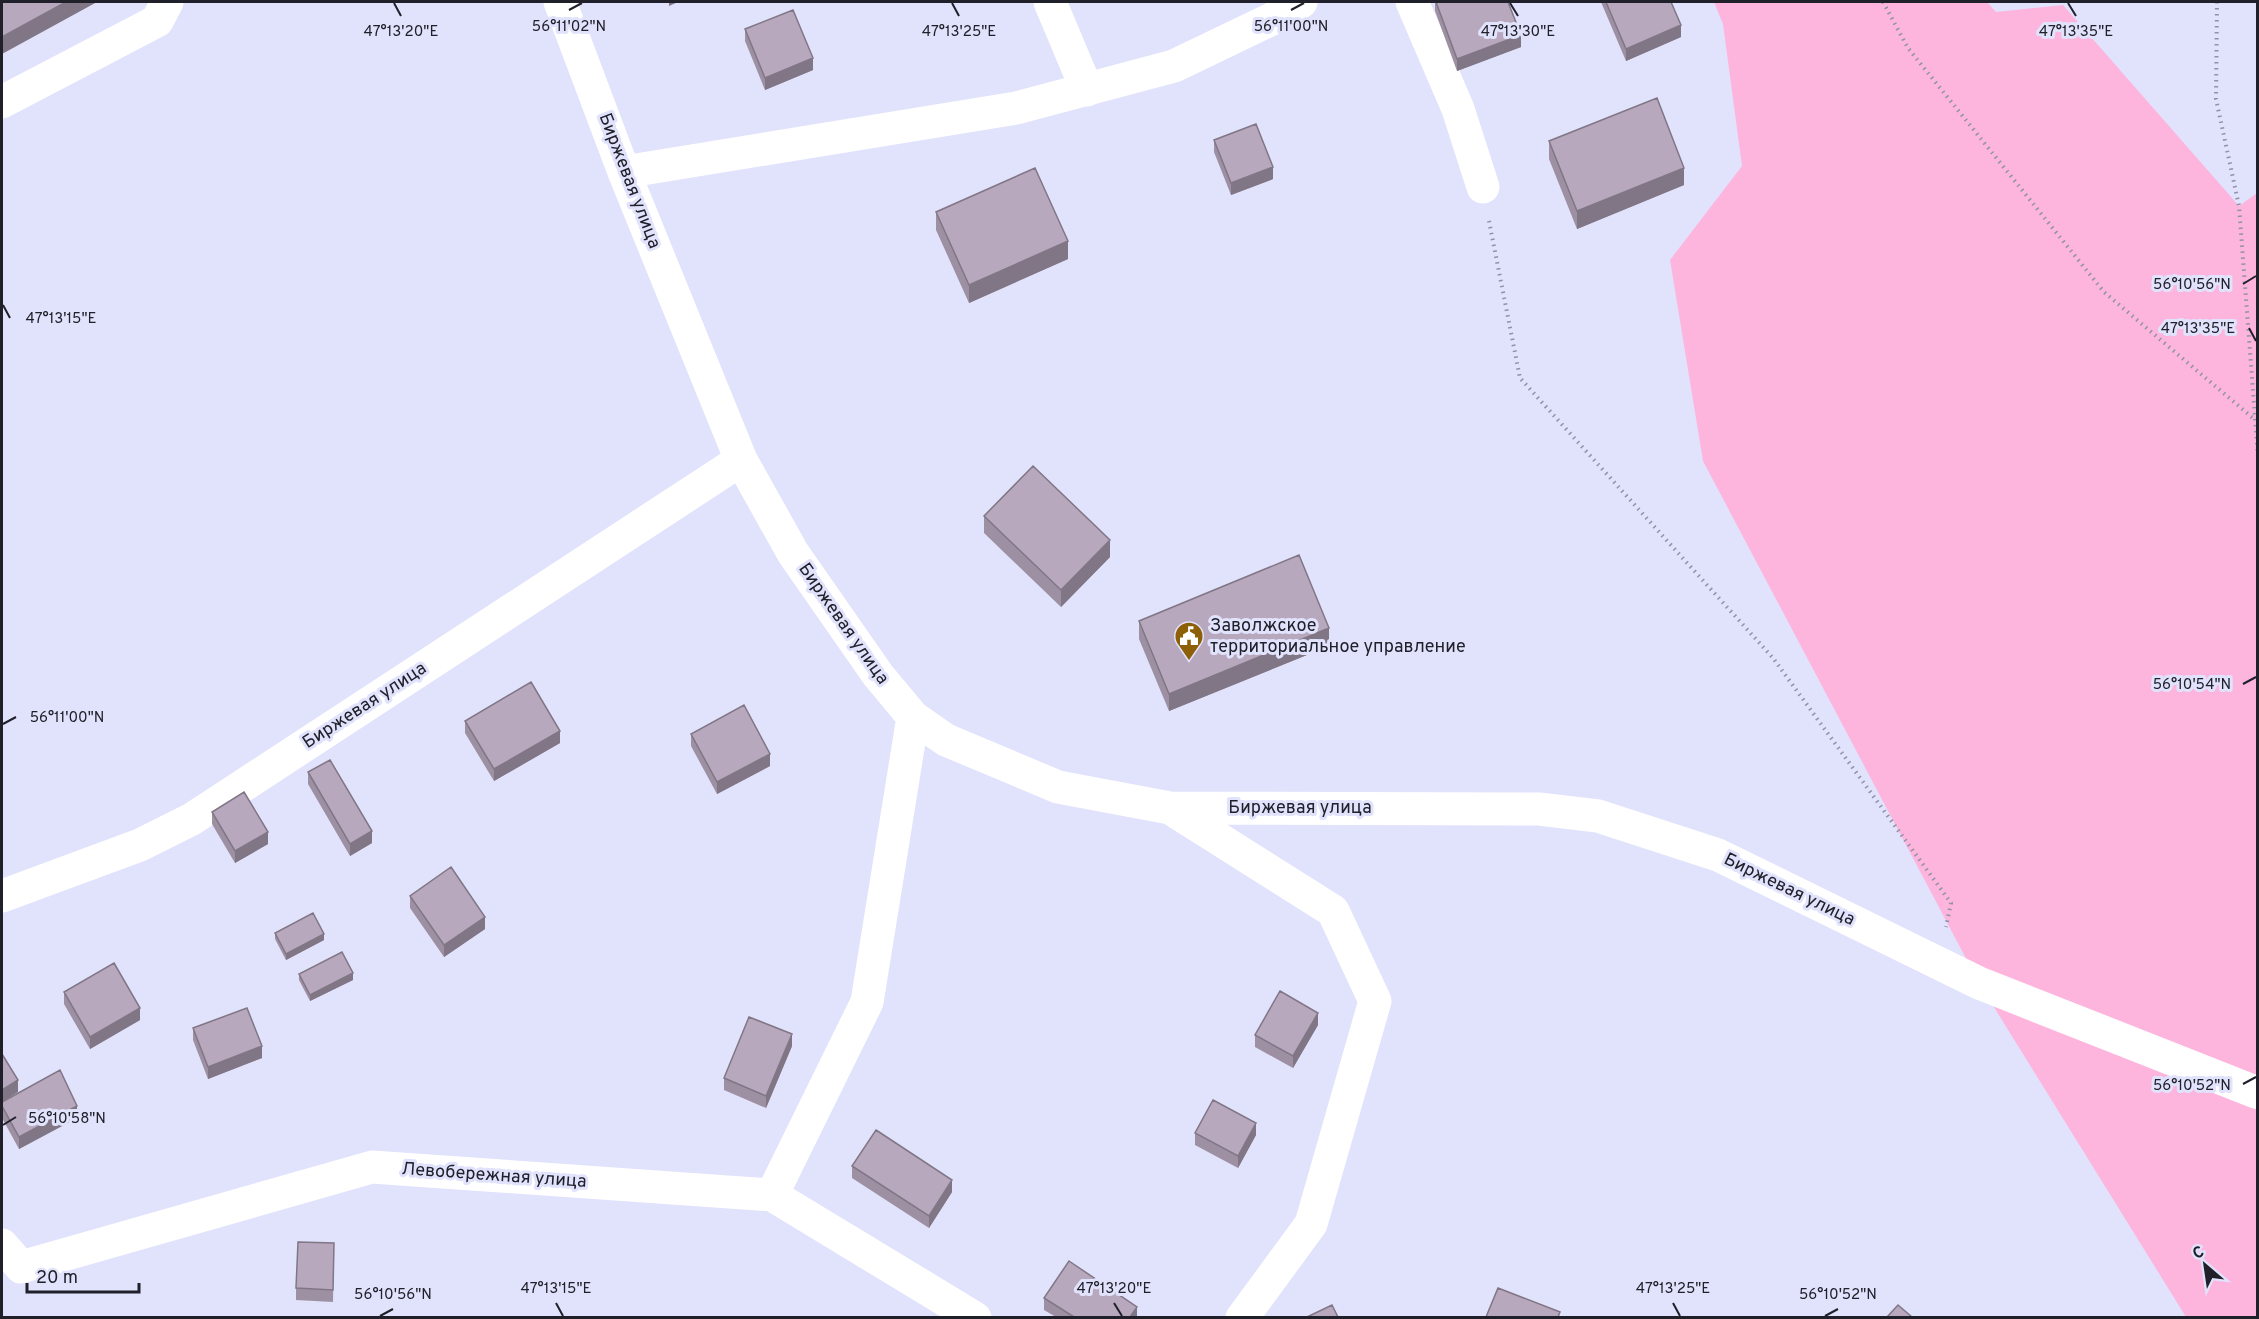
<svg xmlns="http://www.w3.org/2000/svg" width="2259" height="1319" font-family="Overpass,sans-serif">
<style>
.green{fill:#fdb5de}
.lines{fill:none;stroke-linecap:round;stroke-linejoin:round}
.path{stroke:#9192a5;stroke-width:4;stroke-dasharray:1.5 4.5;stroke-linecap:butt}
.minor{stroke:#fff;stroke-width:33}
.wall{fill:#9d90a3}
.shaded-wall{fill:#807685}
.building{fill:#b7a8be;stroke:#807685;stroke-width:1.5}
.ticks{fill:none;stroke:#20202a;stroke-width:2}
.labels{text-anchor:middle;dominant-baseline:central;stroke-width:6;stroke-linejoin:round;paint-order:stroke}
.street-label{font-size:18px;fill:#20202a;stroke:#e1e2fc}
.poi-label{font-size:18px;fill:#20202a;stroke:#e1e2fc;text-anchor:start}
.ticks-label{font-size:15px;text-anchor:middle;fill:#20202a;stroke:#e1e2fc;stroke-width:6;stroke-linejoin:round;paint-order:stroke}
</style>
<rect width="100%" height="100%" fill="#e1e2fc"/>
<!-- green -->
<path class="green" d="M 1714,2 L 1987,2 L 1996,12 L 2063,5 L 2239,206 L 2257,193 L 2257,1317 L 2186,1317 L 1979,983 L 1703,461 L 1670,260 L 1742,166 L 1723,24 Z"/>
<g class="lines">
<!-- path -->
<path class="path" d="M 1883,2 L 1908,48 L 2104,292 L 2253,418
M 2217,2 L 2216,99 L 2239,206 L 2258,457
M 1489,221 L 1520,378 L 1773,658 L 1951,903 L 1946,927"/>
<!-- minor -->
<path class="minor" d="M 560,2 L 624,172 L 741,460 L 793,553 L 878,675 L 913,717 L 946,740 L 1058,787 L 1170,808 L 1539,809 L 1598,816 L 1718,855 L 1979,983 L 2258,1093
M 1050,2 L 1087,90
M 1412,2 L 1458,109 L 1483,187
M 2,102 L 157,21 L 167,2
M 624,172 L 1016,108 L 1174,66 L 1270,20 L 1301,2
M 1170,808 L 1333,911 L 1375,1001 L 1311,1224 L 1242,1318
M 2,896 L 140,845 L 192,819 L 741,460
M 772,1195 L 867,1002 L 913,717
M 2,1245 L 21,1267 L 372,1167 L 772,1195 L 975,1318"/>
</g>
<!-- wall -->
<path class="wall" d="M 1435,2 L 1508,2 L 1521,47 L 1457,71 L 1435,11 Z
M 1601,2 L 1671,2 L 1681,37 L 1626,61 Z
M 745,29 L 813,70 L 765,90 L 745,41 Z
M 1214,140 L 1273,179 L 1231,195 L 1214,152 Z
M 1549,141 L 1684,185 L 1577,229 L 1549,159 Z
M 936,212 L 1068,259 L 969,303 L 936,230 Z
M 984,516 L 1110,557 L 1061,607 L 984,533 Z
M 1139,621 L 1329,646 L 1169,711 L 1139,639 Z
M 465,721 L 560,743 L 494,781 L 465,733 Z
M 691,734 L 770,766 L 717,794 L 691,746 Z
M 308,772 L 372,843 L 350,856 L 308,784 Z
M 212,812 L 268,844 L 235,863 L 212,824 Z
M 410,896 L 485,929 L 444,957 L 410,908 Z
M 275,933 L 324,940 L 286,960 L 275,939 Z
M 299,974 L 353,980 L 310,1001 L 299,980 Z
M 64,992 L 140,1020 L 90,1049 L 64,1004 Z
M 1318,1025 L 1293,1068 L 1255,1047 L 1255,1035 Z
M 193,1028 L 262,1058 L 208,1079 L 193,1040 Z
M 792,1046 L 766,1108 L 724,1090 L 724,1078 Z
M 2,1102 L 77,1118 L 19,1149 L 2,1118 Z
M 1195,1133 L 1256,1135 L 1238,1168 L 1195,1145 Z
M 852,1166 L 952,1192 L 929,1228 L 852,1178 Z
M 334,1243 L 333,1302 L 296,1300 L 296,1288 Z
M 1044,1298 L 1137,1317 L 1056,1317 L 1044,1310 Z"/>
<!-- shaded-wall -->
<path class="shaded-wall" d="M 66,2 L 97,2 L 2,54 L 2,37 Z
M 669,2 L 678,2 L 669,6 Z
M 1681,25 L 1681,37 L 1626,61 L 1626,49 Z
M 1521,35 L 1521,47 L 1457,71 L 1457,59 Z
M 813,58 L 813,70 L 765,90 L 765,78 Z
M 1273,167 L 1273,179 L 1231,195 L 1231,183 Z
M 1684,168 L 1684,185 L 1577,229 L 1577,211 Z
M 1068,241 L 1068,259 L 969,303 L 969,285 Z
M 1110,540 L 1110,557 L 1061,607 L 1061,590 Z
M 1329,628 L 1329,646 L 1169,711 L 1169,694 Z
M 560,731 L 560,743 L 494,781 L 494,769 Z
M 770,754 L 770,766 L 717,794 L 717,782 Z
M 372,831 L 372,843 L 350,856 L 350,844 Z
M 268,832 L 268,844 L 235,863 L 235,851 Z
M 485,917 L 485,929 L 444,957 L 444,945 Z
M 324,934 L 324,940 L 286,960 L 286,954 Z
M 353,973 L 353,980 L 310,1001 L 310,995 Z
M 140,1008 L 140,1020 L 90,1049 L 90,1037 Z
M 1318,1013 L 1318,1025 L 1293,1068 L 1293,1056 Z
M 792,1034 L 792,1046 L 766,1108 L 766,1096 Z
M 262,1046 L 262,1058 L 208,1079 L 208,1067 Z
M 18,1080 L 18,1092 L 2,1102 L 2,1090 Z
M 77,1106 L 77,1118 L 19,1149 L 19,1137 Z
M 1256,1123 L 1256,1135 L 1238,1168 L 1238,1156 Z
M 952,1180 L 952,1192 L 929,1228 L 929,1216 Z
M 1137,1307 L 1137,1317 L 1130,1317 Z"/>
<!-- building -->
<path class="building" d="M 2,2 L 66,2 L 2,37 Z
M 1436,2 L 1508,2 L 1521,35 L 1457,59 Z
M 1606,2 L 1671,2 L 1681,25 L 1626,49 Z
M 793,10 L 813,58 L 765,78 L 745,29 Z
M 1657,98 L 1684,168 L 1577,211 L 1549,141 Z
M 1256,124 L 1273,167 L 1231,183 L 1214,140 Z
M 1035,168 L 1068,241 L 969,285 L 936,212 Z
M 1033,466 L 1110,540 L 1061,590 L 984,516 Z
M 1299,555 L 1329,628 L 1169,694 L 1139,621 Z
M 531,682 L 560,731 L 494,769 L 465,721 Z
M 744,705 L 770,754 L 717,782 L 691,734 Z
M 330,760 L 372,831 L 350,844 L 308,772 Z
M 244,792 L 268,832 L 235,851 L 212,812 Z
M 451,867 L 485,917 L 444,945 L 410,896 Z
M 313,913 L 324,934 L 286,954 L 275,933 Z
M 342,952 L 353,973 L 310,995 L 299,974 Z
M 114,963 L 140,1008 L 90,1037 L 64,992 Z
M 1280,991 L 1318,1013 L 1293,1056 L 1255,1035 Z
M 247,1008 L 262,1046 L 208,1067 L 193,1028 Z
M 749,1017 L 792,1034 L 766,1096 L 724,1078 Z
M 2,1054 L 18,1080 L 2,1090 Z
M 60,1070 L 77,1106 L 19,1137 L 2,1106 L 2,1102 Z
M 1213,1100 L 1256,1123 L 1238,1156 L 1195,1133 Z
M 876,1130 L 952,1180 L 929,1216 L 852,1166 Z
M 298,1242 L 334,1243 L 333,1290 L 296,1288 Z
M 1069,1261 L 1137,1307 L 1130,1317 L 1074,1317 L 1044,1298 Z
M 1498,1288 L 1560,1312 L 1558,1317 L 1486,1317 Z
M 1332,1305 L 1338,1317 L 1307,1317 Z
M 1898,1305 L 1912,1317 L 1887,1317 Z"/>
<!-- ticks -->
<path class="ticks" d="M 394,3 L 401,16M 952,3 L 959,16M 1510,3 L 1518,16M 2068,3 L 2076,16M 569,10 L 582,3M 1291,10 L 1304,3M 2243,284 L 2256,276M 3,305 L 10,318M 2249,328 L 2256,341M 2243,684 L 2256,677M 3,724 L 16,717M 2243,1084 L 2256,1077M 3,1125 L 16,1117M 556,1303 L 563,1316M 1114,1303 L 1122,1316M 1673,1303 L 1680,1316M 380,1316 L 393,1309M 1825,1316 L 1838,1309"/>
<!-- icons -->
<defs>
<g id="civic-pin" transform="scale(1.5)"><path d="M0 17L-7.5 6A9.5 9.5 0 1 1 7.5 6Z" fill="#8d5f06" stroke="#e1e2fc"/><path d="M-.6-6.5H3V-4.5H.6V-3L4-1V1h2V6H-6V1h2V-1L-.6-3ZM-1.2 2.5V6h2.4V2.5Z" fill="#fff"/></g>
</defs>
<g fill-rule="evenodd">
<use href="#civic-pin" x="1189" y="636"/>
</g>
<g class="labels">
<!-- street labels -->
<g class="street-label">
<text transform="translate(629 181) rotate(69)">Биржевая улица</text>
<text transform="translate(843 624) rotate(55)">Биржевая улица</text>
<text transform="translate(365 706) rotate(-33)">Биржевая улица</text>
<text x="1300" y="808">Биржевая улица</text>
<text transform="translate(1789 890) rotate(26)">Биржевая улица</text>
<text transform="translate(494 1176) rotate(4)">Левобережная улица</text>
</g>
<!-- poi labels -->
<g class="poi-label">
<text x="1210" y="626">Заволжское<tspan x="1210" dy="21">территориальное управление</tspan></text>
</g>
</g>
<g class="ticks-label">
<text x="569" y="31">56°11'02"N</text>
<text x="1291" y="31">56°11'00"N</text>
<text x="401" y="36">47°13'20"E</text>
<text x="959" y="36">47°13'25"E</text>
<text x="1518" y="36">47°13'30"E</text>
<text x="2076" y="36">47°13'35"E</text>
<text x="2192" y="289">56°10'56"N</text>
<text x="61" y="323">47°13'15"E</text>
<text x="2198" y="333">47°13'35"E</text>
<text x="2192" y="689">56°10'54"N</text>
<text x="67" y="722">56°11'00"N</text>
<text x="2192" y="1090">56°10'52"N</text>
<text x="67" y="1123">56°10'58"N</text>
<text x="556" y="1293">47°13'15"E</text>
<text x="1114" y="1293">47°13'20"E</text>
<text x="1673" y="1293">47°13'25"E</text>
<text x="393" y="1299">56°10'56"N</text>
<text x="1838" y="1299">56°10'52"N</text>
</g>
<!-- border -->
<rect width="2259" height="1319" fill="none" stroke="#20202a" stroke-width="6"/>
<!-- north arrow -->
<g transform="translate(2205 1265) rotate(331)" stroke="#e1e2fc" stroke-width="4.5" paint-order="stroke">
<path d="M0-4.5L10 22L0 15L-10 22Z" fill="#20202a"/>
<text y="-9" font-size="16" font-weight="bold" text-anchor="middle" fill="#20202a">С</text>
</g>
<!-- scale -->
<path d="M27 1283v9h112v-9" fill="none" stroke="#20202a" stroke-width="3"/>
<text x="36" y="1283" font-size="18" fill="#20202a" stroke="#e1e2fc" stroke-width="4.5" paint-order="stroke">20 m</text>
</svg>
